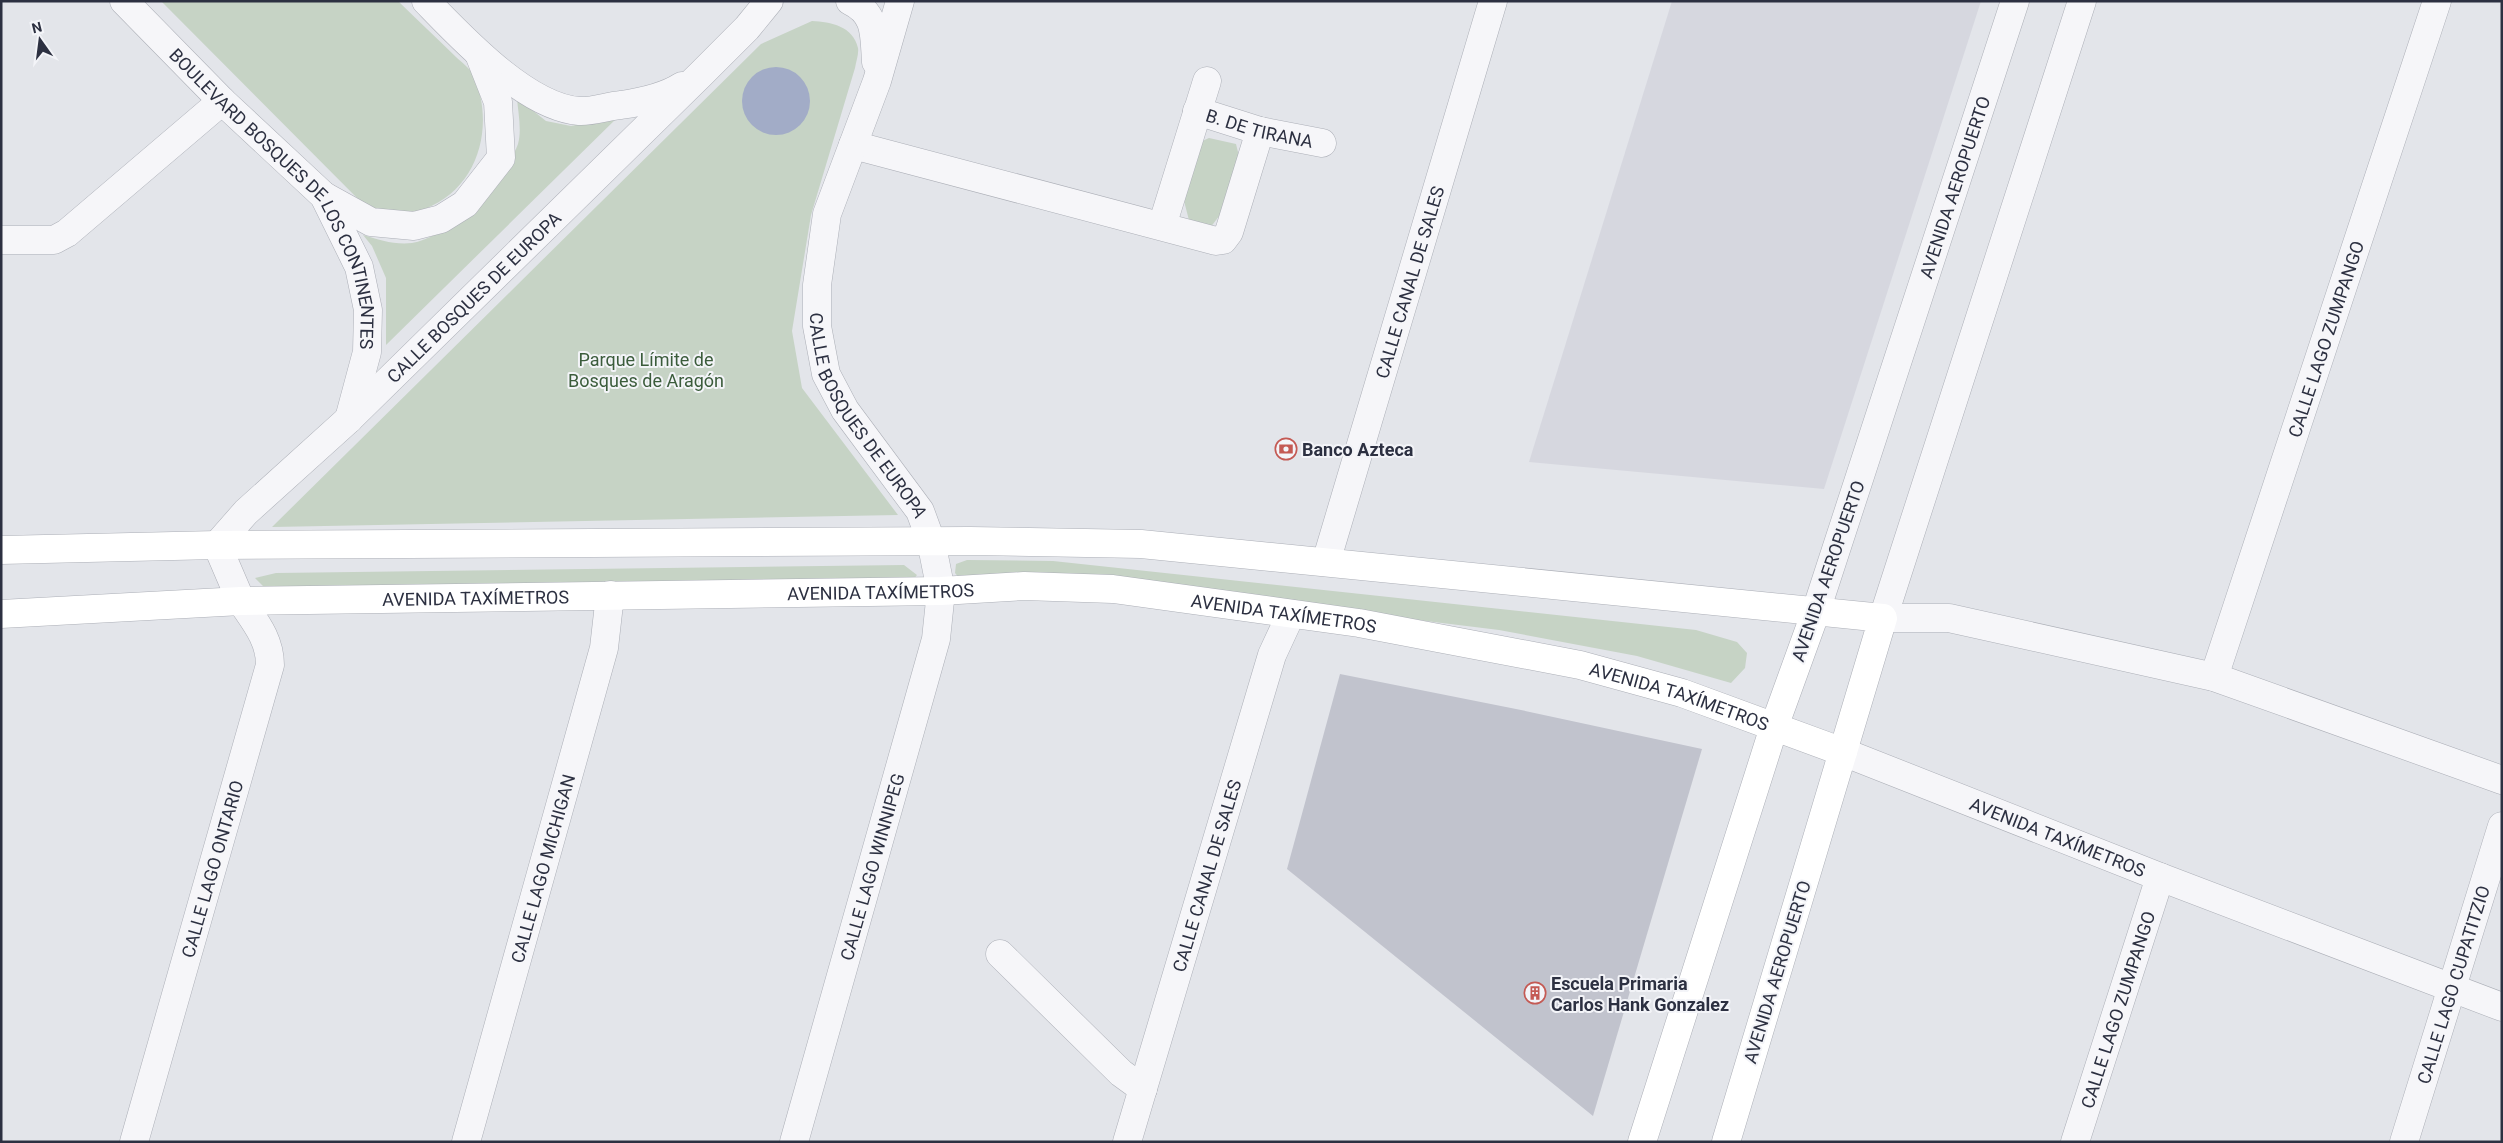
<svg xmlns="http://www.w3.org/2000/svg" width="2503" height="1143" font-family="Roboto,sans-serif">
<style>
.built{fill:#d6d7df}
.green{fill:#c6d3c5}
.water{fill:#a2acc7}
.building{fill:#c1c3cd}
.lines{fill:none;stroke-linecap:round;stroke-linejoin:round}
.minor-casing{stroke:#acafb7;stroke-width:29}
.tertiary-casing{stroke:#acafb7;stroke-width:29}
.secondary-casing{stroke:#acafb7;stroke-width:29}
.minor{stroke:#f6f6f9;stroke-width:28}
.tertiary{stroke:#f6f6f9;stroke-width:28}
.secondary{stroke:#fff;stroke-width:28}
.labels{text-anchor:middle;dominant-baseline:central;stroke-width:4;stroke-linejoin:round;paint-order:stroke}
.street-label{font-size:18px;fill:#2c3041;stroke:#f3f4f8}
.park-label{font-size:18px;fill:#3b5c3b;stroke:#f3f4f8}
.poi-label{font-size:18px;font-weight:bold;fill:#2c3041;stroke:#f3f4f8;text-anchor:start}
</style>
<rect width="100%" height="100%" fill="#e3e5ea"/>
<!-- built -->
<path class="built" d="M 1672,1 L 1981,1 L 1824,489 L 1529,462 Z"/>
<!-- green -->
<path class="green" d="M 161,1 L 398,1 C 417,20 437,38 456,57 C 461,62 471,69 474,76 C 495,126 479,188 425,209 C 406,217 384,210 365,206 Z
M 812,21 C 831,22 853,26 858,48 C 859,54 856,62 855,68 L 811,215 L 792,331 L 802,388 L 898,515 L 272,527 L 761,44 Z
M 517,98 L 546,121 L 571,126 L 619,116 L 386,345 L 386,278 L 372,246 L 363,235 C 379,240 395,245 412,243 C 448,238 506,177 518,144 C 522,130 518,112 517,98 Z
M 1209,138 L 1236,144 L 1239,156 L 1226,207 L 1210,228 L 1190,224 L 1184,201 L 1200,142 Z
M 967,560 L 1053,561 L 1696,630 L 1737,642 L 1747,653 L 1745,668 L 1731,683 L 1637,656 L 1499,630 L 1361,613 L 960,579 L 955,573 L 956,564 Z
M 904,565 L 917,575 L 909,585 L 269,592 L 255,578 L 276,573 Z"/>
<!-- water -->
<path class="water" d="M742 101a34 34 0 1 1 68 0a34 34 0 1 1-68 0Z"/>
<!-- building -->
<path class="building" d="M 1340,674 L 1521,710 L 1702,749 L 1593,1116 L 1287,869 Z"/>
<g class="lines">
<!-- minor casing -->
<g class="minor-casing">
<g id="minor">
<path id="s1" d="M 1197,111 L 1260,131 L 1322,143"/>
<path d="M 853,145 L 1216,241 L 1223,240 L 1229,232 L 1260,131"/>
<path d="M 1162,226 L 1207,81"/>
<path d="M 1,240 L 54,240 L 67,233 L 222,101"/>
<path id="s2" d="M 1326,562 L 1493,1"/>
<path id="s3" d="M 2214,677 L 2437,1"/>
<path d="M 1000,954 L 1121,1073 L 1143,1089"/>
<path id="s4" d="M 134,1142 L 270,665 C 270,639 255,622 241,601"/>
<path id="s5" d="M 466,1142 L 604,648 L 610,595"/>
<path id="s6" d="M 794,1142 L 936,639 L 941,591"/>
<path id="s7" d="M 1127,1142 L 1272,655 L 1291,614"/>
<path id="s8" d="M 2075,1142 L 2160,877"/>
<path id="s9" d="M 2404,1142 L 2502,826"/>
</g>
</g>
<!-- tertiary casing -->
<g class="tertiary-casing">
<g id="tertiary">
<path id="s10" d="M 124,1 L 222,101 L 324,196 L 359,267 L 368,310 L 367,352 L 349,419"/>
<path d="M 426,1 C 462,38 526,107 579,111 C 592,112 608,106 621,105 C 642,102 665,97 682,86"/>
<path d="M 850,1 C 877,14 874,35 876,62"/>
<path id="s11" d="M 900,1 L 877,81 L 827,214 L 817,285 L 817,326 L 826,374 L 845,410 L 920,511 L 931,541 L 941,591"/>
<path d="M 2082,1 L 1883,618 L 1949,618 L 2214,677 L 2502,780"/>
<path d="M 324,196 L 371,222 L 414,226 L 441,219 L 465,204 L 501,158 L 498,102 L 479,54"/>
<path id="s12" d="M 241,601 L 217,545 L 246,512 L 349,419 L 701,74 L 747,28 L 769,1"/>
<path id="s13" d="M 1816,611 L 2015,1"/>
<path id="s14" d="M 1843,752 L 2160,877 L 2502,1007"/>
</g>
</g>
<!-- secondary casing -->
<g class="secondary-casing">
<g id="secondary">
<path d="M 1,550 L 217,545 L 970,541 L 1141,544 L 1883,618 L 1726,1142"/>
<path id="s15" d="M 1,614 L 241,601 L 941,591 L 1024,586 L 1113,589 L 1359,623 L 1580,665 L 1682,693 L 1843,752"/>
<path d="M 1642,1142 L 1774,727 L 1816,611"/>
</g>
</g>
<!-- minor -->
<use href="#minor" class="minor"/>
<!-- tertiary -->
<use href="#tertiary" class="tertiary"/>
<!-- secondary -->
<use href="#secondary" class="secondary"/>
</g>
<!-- icons -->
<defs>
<g id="bank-ring" transform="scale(1.125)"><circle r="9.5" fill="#f3f4f8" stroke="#c45a54" stroke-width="1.5"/><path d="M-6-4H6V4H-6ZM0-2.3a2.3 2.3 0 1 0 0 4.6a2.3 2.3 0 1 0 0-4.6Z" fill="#c45a54"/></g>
<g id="building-ring" transform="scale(1.125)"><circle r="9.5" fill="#f3f4f8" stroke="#c45a54" stroke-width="1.5"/><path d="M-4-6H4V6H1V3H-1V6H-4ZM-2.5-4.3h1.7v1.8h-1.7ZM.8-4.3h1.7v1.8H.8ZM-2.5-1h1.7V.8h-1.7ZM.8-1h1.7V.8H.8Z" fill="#c45a54"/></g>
</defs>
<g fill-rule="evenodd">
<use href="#bank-ring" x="1286" y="449"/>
<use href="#building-ring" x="1535" y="993"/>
</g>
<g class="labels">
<!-- street labels -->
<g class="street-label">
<text stroke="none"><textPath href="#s1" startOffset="65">B. DE TIRANA</textPath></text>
<text stroke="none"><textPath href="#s13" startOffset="446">AVENIDA AEROPUERTO</textPath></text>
<text stroke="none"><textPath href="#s10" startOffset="256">BOULEVARD BOSQUES DE LOS CONTINENTES</textPath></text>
<text stroke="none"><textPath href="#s2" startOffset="292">CALLE CANAL DE SALES</textPath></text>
<text stroke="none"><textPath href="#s12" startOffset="418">CALLE BOSQUES DE EUROPA</textPath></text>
<text stroke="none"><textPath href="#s3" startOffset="356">CALLE LAGO ZUMPANGO</textPath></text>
<text stroke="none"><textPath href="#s11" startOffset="442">CALLE BOSQUES DE EUROPA</textPath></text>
<text transform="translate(1828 571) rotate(-71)">AVENIDA AEROPUERTO</text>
<text stroke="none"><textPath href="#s15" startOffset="880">AVENIDA TAXÍMETROS</textPath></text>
<text stroke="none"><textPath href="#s15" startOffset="475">AVENIDA TAXÍMETROS</textPath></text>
<text stroke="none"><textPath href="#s15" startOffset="1285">AVENIDA TAXÍMETROS</textPath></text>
<text stroke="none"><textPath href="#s15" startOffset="1690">AVENIDA TAXÍMETROS</textPath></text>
<text stroke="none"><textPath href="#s14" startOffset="231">AVENIDA TAXÍMETROS</textPath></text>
<text stroke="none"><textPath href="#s6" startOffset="286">CALLE LAGO WINNIPEG</textPath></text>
<text stroke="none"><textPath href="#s4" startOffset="284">CALLE LAGO ONTARIO</textPath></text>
<text stroke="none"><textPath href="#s5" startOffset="284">CALLE LAGO MICHIGAN</textPath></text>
<text stroke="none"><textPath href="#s7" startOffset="278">CALLE CANAL DE SALES</textPath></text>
<text transform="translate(1777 972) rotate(-73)">AVENIDA AEROPUERTO</text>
<text stroke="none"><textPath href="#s9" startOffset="165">CALLE LAGO CUPATITZIO</textPath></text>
<text stroke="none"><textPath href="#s8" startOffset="139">CALLE LAGO ZUMPANGO</textPath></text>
</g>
<!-- park labels -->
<g class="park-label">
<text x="646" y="359">Parque Límite de<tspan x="646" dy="21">Bosques de Aragón</tspan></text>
</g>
<!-- poi labels -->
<g class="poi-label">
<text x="1302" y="449">Banco Azteca</text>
<text x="1551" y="983">Escuela Primaria<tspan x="1551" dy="21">Carlos Hank Gonzalez</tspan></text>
</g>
</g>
<!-- border -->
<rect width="2503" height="1143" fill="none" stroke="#2c3041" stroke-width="5"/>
<!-- north arrow -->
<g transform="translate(40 40) rotate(346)" stroke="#f3f4f8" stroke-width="4" paint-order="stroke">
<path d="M0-4L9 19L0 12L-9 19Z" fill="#2c3041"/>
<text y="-8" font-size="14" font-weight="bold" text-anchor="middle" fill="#2c3041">N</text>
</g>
</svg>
